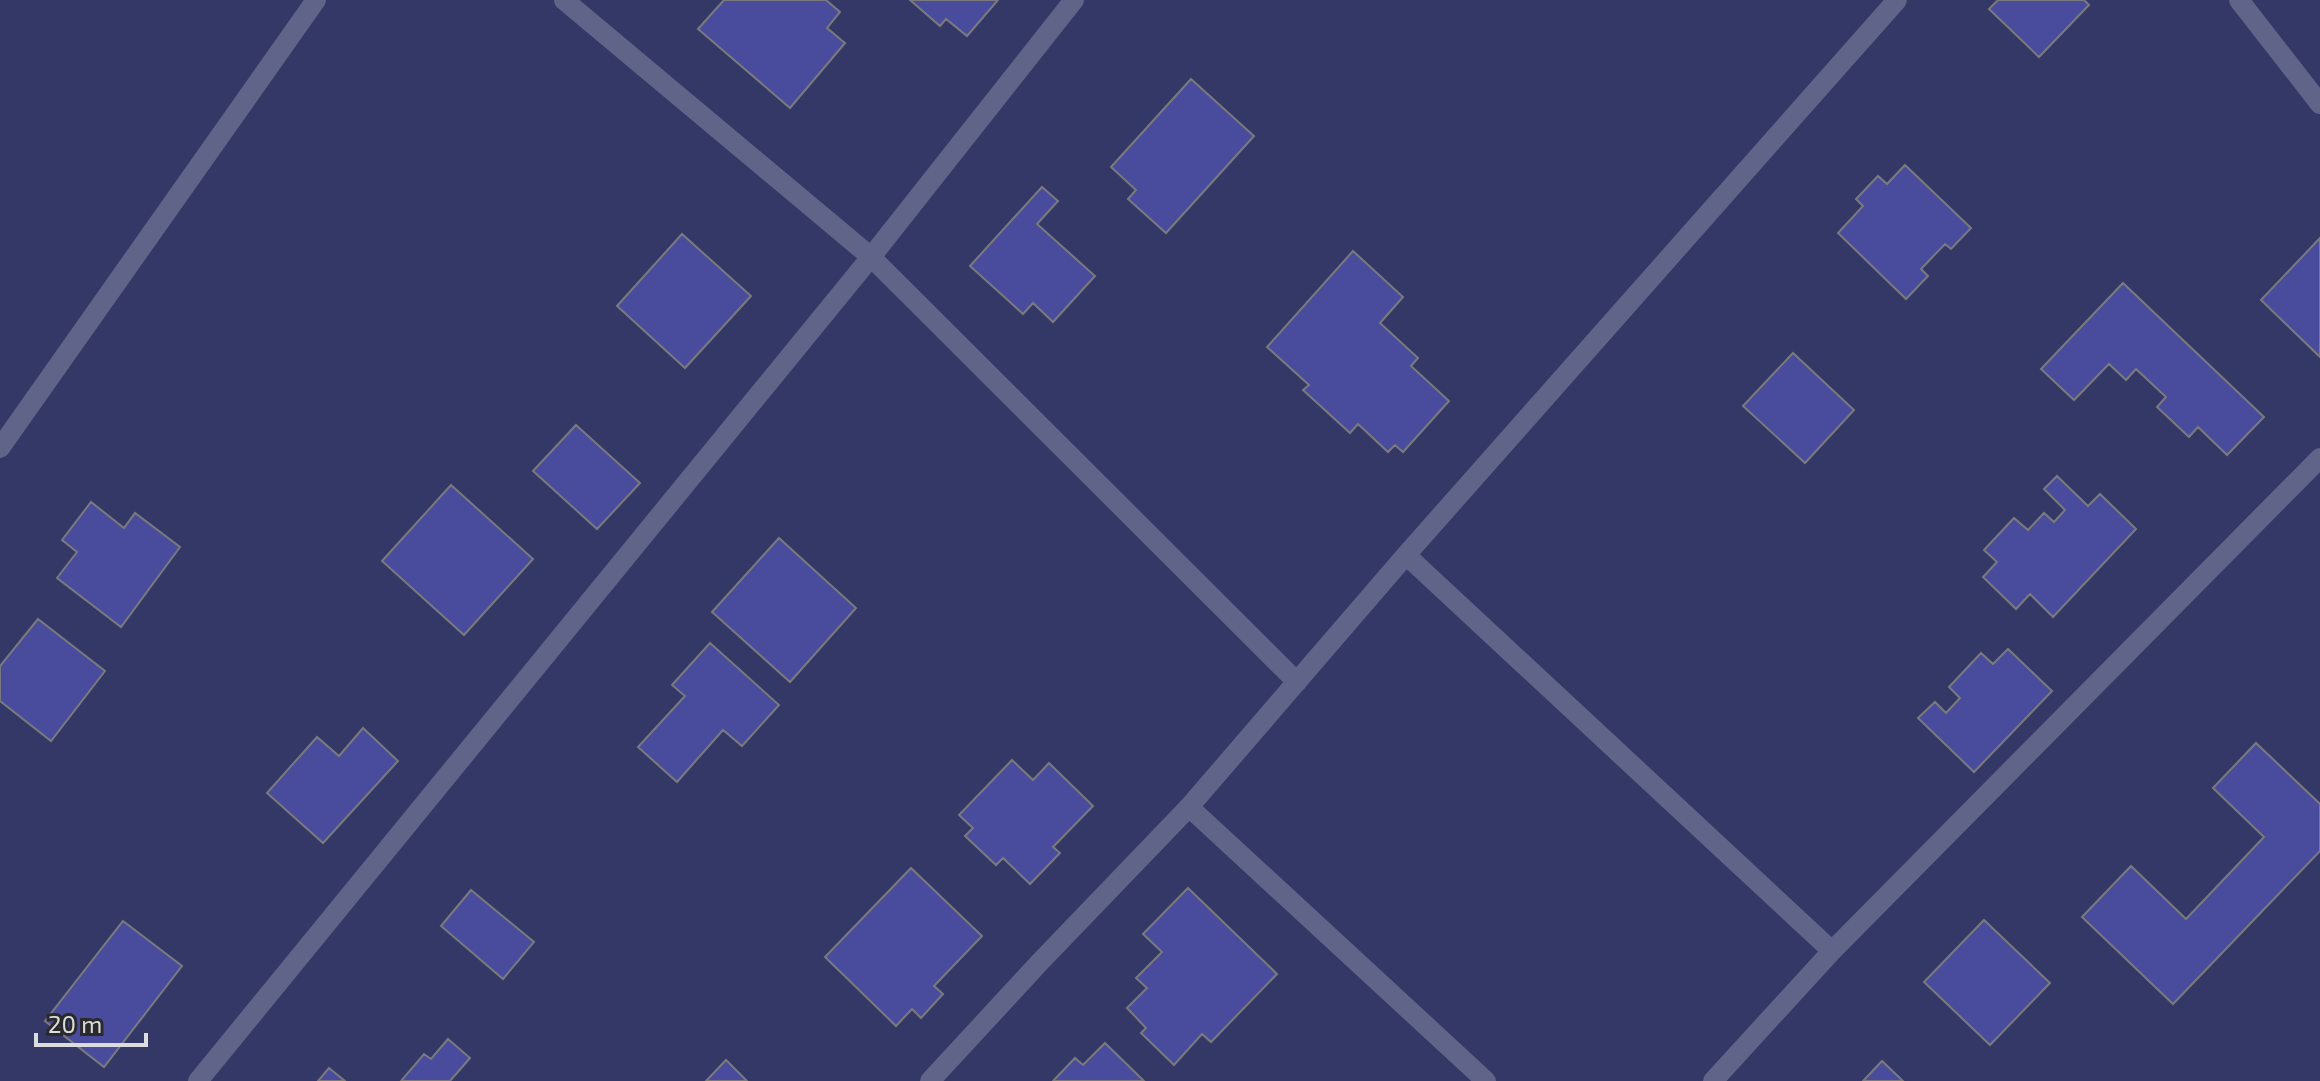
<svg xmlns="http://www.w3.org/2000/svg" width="2320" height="1081" font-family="'Exo 2',sans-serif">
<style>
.green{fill:#343867}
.building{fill:#494c9c;stroke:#7a7a7e;stroke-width:2}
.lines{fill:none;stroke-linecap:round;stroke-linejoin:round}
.lane{stroke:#5f6488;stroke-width:20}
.street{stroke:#5f6488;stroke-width:20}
</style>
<rect width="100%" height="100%" fill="#2a2a2d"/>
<!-- green -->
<path class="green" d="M 0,0 L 2320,0 L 2320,1081 L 0,1081 Z"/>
<!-- building -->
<path class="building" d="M 724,0 L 826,0 L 840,12 L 827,28 L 845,43 L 790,108 L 698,29 Z
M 910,0 L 998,0 L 967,36 L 946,19 L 940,26 Z
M 1998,0 L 2084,0 L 2089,5 L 2039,57 L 1989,9 Z
M 1191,79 L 1254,136 L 1166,233 L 1128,199 L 1136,190 L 1111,167 Z
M 1905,165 L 1971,228 L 1951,249 L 1945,244 L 1921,269 L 1928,276 L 1906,299 L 1838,233 L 1863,206 L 1856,199 L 1878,176 L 1887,184 Z
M 1042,187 L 1058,201 L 1037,224 L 1095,276 L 1053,322 L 1033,303 L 1023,314 L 970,266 Z
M 682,234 L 751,296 L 685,368 L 617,306 Z
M 2320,238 L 2320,357 L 2261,300 Z
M 1353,251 L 1403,297 L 1380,323 L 1418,358 L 1411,366 L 1449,401 L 1403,452 L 1395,445 L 1388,452 L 1358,424 L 1350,433 L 1303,390 L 1309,385 L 1267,347 Z
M 2123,283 L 2264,417 L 2227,455 L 2198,427 L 2189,437 L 2157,407 L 2166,397 L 2136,369 L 2126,380 L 2109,364 L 2074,400 L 2041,369 Z
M 1793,353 L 1854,410 L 1805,463 L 1743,406 Z
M 576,425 L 640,483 L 597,529 L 533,471 Z
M 2057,476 L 2088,506 L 2100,494 L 2136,529 L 2053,617 L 2030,594 L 2016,609 L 1983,577 L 1997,562 L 1984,550 L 2014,518 L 2028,530 L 2044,513 L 2054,522 L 2065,510 L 2044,489 Z
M 451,485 L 533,559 L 464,635 L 382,561 Z
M 91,502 L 124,528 L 135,513 L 180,547 L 121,627 L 57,578 L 77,552 L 62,540 Z
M 779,538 L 856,608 L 790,682 L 712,612 Z
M 38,619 L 105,671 L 51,741 L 0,701 L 0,666 Z
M 710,643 L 779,705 L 742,746 L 723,730 L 677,782 L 638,747 L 685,696 L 672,685 Z
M 2008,649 L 2052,691 L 1974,772 L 1918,718 L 1935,702 L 1946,713 L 1960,698 L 1949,687 L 1981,653 L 1993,664 Z
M 363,728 L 398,761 L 323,843 L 267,793 L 317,737 L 339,756 Z
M 2256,743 L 2320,804 L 2320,851 L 2173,1004 L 2082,917 L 2131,866 L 2186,919 L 2264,837 L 2213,788 Z
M 1012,760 L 1033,780 L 1049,763 L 1093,806 L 1053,847 L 1060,853 L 1030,884 L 1003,858 L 996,865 L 965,836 L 973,828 L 959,815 Z
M 911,868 L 982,936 L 934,986 L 943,994 L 921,1018 L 912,1009 L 896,1026 L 825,957 Z
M 1188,888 L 1277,974 L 1211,1042 L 1202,1034 L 1174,1065 L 1141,1033 L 1146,1028 L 1127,1008 L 1147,988 L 1136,978 L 1162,952 L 1143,934 Z
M 471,890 L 534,942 L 503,979 L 441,926 Z
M 1984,920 L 2050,983 L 1990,1045 L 1924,982 Z
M 123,921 L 182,966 L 104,1067 L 45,1021 Z
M 448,1039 L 470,1058 L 450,1081 L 401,1081 L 424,1054 L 431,1059 Z
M 1105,1043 L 1144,1081 L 1053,1081 L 1075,1058 L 1083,1065 Z
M 726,1060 L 747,1081 L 706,1081 Z
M 1882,1061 L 1903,1081 L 1863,1081 Z
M 329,1068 L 345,1081 L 318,1081 Z"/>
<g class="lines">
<!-- lane -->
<path class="lane" d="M 564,0 L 871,257 L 1297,682
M 0,448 L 316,0
M 1189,807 L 1486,1081
M 198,1081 L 871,257 L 1074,0"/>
<!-- street -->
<path class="street" d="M 2239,0 L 2320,104
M 1406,555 L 1832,951
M 930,1081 L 1040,962 L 1189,807 L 1406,555 L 1897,0
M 1713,1081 L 1832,951 L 2320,458"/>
</g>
<!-- scale -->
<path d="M36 1033v12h110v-12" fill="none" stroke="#dbdcdd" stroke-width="4"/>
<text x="48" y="1033" font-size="24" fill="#dbdcdd" stroke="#2a2a2d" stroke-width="6" paint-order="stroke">20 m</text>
</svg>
